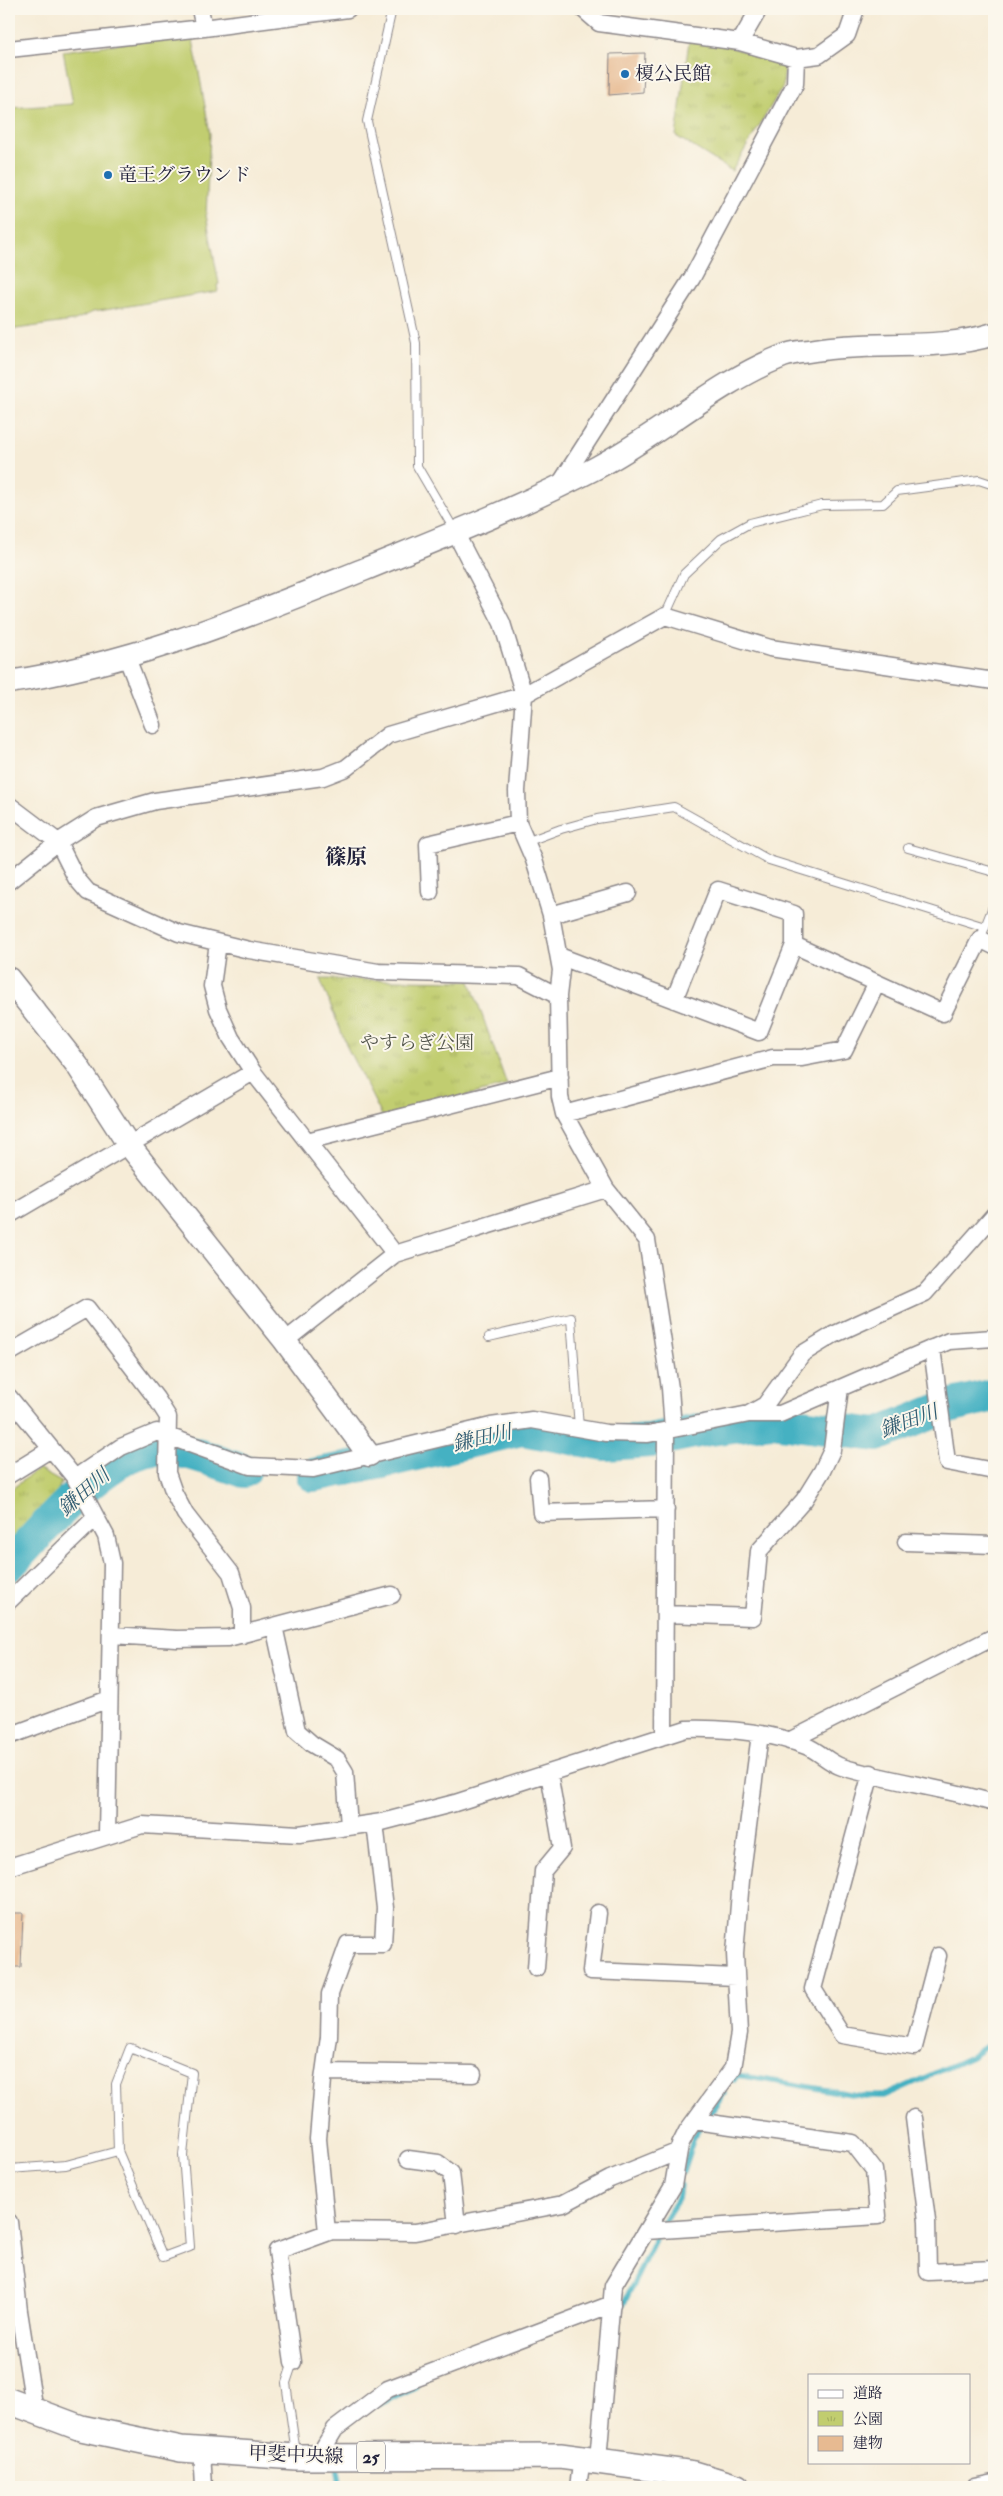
<svg xmlns="http://www.w3.org/2000/svg" width="1003" height="2496" font-family="'IM FELL Double Pica','Noto Serif JP',serif">
<style>
.green{fill:#c1cd6f;stroke:#727855}
.park{fill:url(#park-tufts);stroke:#727855}
.lines{fill:none;stroke-linecap:round;stroke-linejoin:round}
.stream{stroke:#45b1c2;stroke-width:5.5}
.river{stroke:#45b1c2;stroke-width:34}
.building{fill:#e7ba91}
.lane-casing{stroke:#8c8789;stroke-width:10}
.street-casing{stroke:#8c8789;stroke-width:19}
.secondary-casing{stroke:#8c8789;stroke-width:25}
.primary-casing{stroke:#8c8789;stroke-width:28}
.lane{stroke:#fff;stroke-width:8}
.street{stroke:#fff;stroke-width:16}
.secondary{stroke:#fff;stroke-width:22}
.primary{stroke:#fff;stroke-width:25}
.poi-dot{fill:#1f6fb2;stroke:#fbf7ec;stroke-width:2}
.labels{text-anchor:middle;dominant-baseline:central;stroke-width:4;stroke-linejoin:round;paint-order:stroke}
.shield{fill:#fbf7ec;stroke:#636270;stroke-width:1}
.shield-label{font-size:18px;font-weight:bold;fill:#22223b}
.poi-label{font-size:19px;fill:#22223b;stroke:#fbf7ec;text-anchor:start}
.park-label{font-size:19px;fill:#52554b;stroke:#fbf7ec}
.street-label{font-size:19px;fill:#22223b;stroke:#fbf7ec}
.water-label{font-size:20px;font-style:italic;fill:#305b71;stroke:#fbf7ec}
.quarter-label{font-size:21px;font-weight:bold;fill:#22223b;stroke:#fbf7ec}
</style>
<defs>
<pattern id="park-tufts" width="24" height="20" patternUnits="userSpaceOnUse" patternTransform="scale(1.25)"><rect width="24" height="20" fill="#c1cd6f"/><path d="M3 7l-1-3M5 7V3M7 7l1-3M15 17l-1-3M17 17v-4M19 17l1-3" fill="none" stroke="#a6b061"/></pattern>
</defs>
<rect width="100%" height="100%" fill="#fbf7ec"/>
<filter id="ink" filterUnits="userSpaceOnUse"><feTurbulence type="fractalNoise" baseFrequency=".02" numOctaves="2"/><feDisplacementMap in="SourceGraphic" scale="10" xChannelSelector="R" yChannelSelector="G"/><feConvolveMatrix kernelMatrix="1 2 1 2 8 2 1 2 1" color-interpolation-filters="sRGB"/></filter>
<filter id="wash" filterUnits="userSpaceOnUse"><feTurbulence type="fractalNoise" baseFrequency=".0096" numOctaves="4" result="noise"/><feDisplacementMap in="SourceGraphic" scale="20" xChannelSelector="R" yChannelSelector="G"/><feGaussianBlur stdDeviation="1.12" result="paint"/><feColorMatrix in="noise" values="0 0 0 0 0 0 0 0 0 0 0 0 0 0 0 0 0 1.4 0 .05"/><feComposite in="paint" operator="in"/></filter>
<g filter="url(#wash)">
<rect width="100%" height="100%" fill="#f6ecd7"/>
<!-- green -->
<path class="green" d="M 192,34 L 210,134 L 206,215 L 219,284 L 217,285 L 218,291 L 93,312 L 73,321 L 9,330 L 9,108 L 73,104 L 63,51 Z"/>
<!-- park -->
<path class="park" d="M 690,34 L 785,65 L 783,86 L 732,171 L 676,136 Z
M 320,979 L 470,981 L 507,1085 L 383,1118 L 348,1049 Z
M 38,1469 L 61,1482 L 53,1506 L 9,1551 L 9,1491 Z"/>
<g class="lines">
<!-- stream -->
<path class="stream" d="M 734,2080 L 737,2075 L 863,2096 L 884,2096 L 971,2057 L 994,2041
M 683,2171 L 694,2137 L 724,2094
M 614,2308 L 624,2303 L 663,2223 L 678,2199 L 680,2185
M 378,2405 L 415,2387
M 336,2462 L 341,2487"/>
<!-- river -->
<path class="river" d="M 313,1475 L 382,1462 L 522,1429 L 605,1444 L 650,1441 L 703,1430 L 772,1421 L 877,1435 L 949,1406 L 994,1395
M 9,1565 C 42,1531 110,1448 159,1449 C 188,1449 216,1462 244,1471"/>
</g>
<g id="blocks">
<!-- building -->
<path class="building" d="M 645,53 L 643,92 L 609,95 L 610,54 Z
M 9,1913 L 23,1913 L 21,1967 L 9,1967 Z"/>
</g>
</g>
<g filter="url(#ink)">
<use href="#blocks" fill-opacity="0" stroke="#8c8789" stroke-width="1"/>
<g class="lines">
<!-- lane casing -->
<g class="lane-casing">
<path id="lane" d="M 392,9 L 367,121 L 416,343 L 417,466 L 455,531
M 665,616 L 684,574 L 721,539 L 750,523 L 822,505 L 883,504 L 897,491 L 979,480 L 994,485
M 526,842 L 561,829 L 597,819 L 674,807 L 769,860 L 985,927
M 908,848 L 994,872
M 983,932 L 994,904
M 489,1337 L 571,1318 L 579,1428
M 130,2048 L 192,2073 L 183,2155 L 190,2247 L 163,2257 L 118,2151 L 116,2084 Z
M 9,2169 L 66,2165 L 118,2151
M 293,2362 L 286,2383 L 296,2453"/>
</g>
<!-- street casing -->
<g class="street-casing">
<path id="street" d="M 200,9 L 204,28
M 583,9 L 599,23 L 740,42 L 796,58 L 819,55 L 847,35 L 856,9
M 740,42 L 759,9
M 9,49 L 204,28 L 348,9
M 558,487 L 692,278 L 795,84 L 796,58
M 455,532 L 502,623 L 524,695 L 517,791 L 518,823 L 534,860 L 551,915 L 561,970 L 558,996
M 127,658 L 153,725
M 9,805 L 58,842 L 76,878 L 88,892 L 179,933 L 249,950 L 378,972 L 519,976 L 558,996 L 560,1097 L 564,1114 L 606,1189 L 647,1240 L 670,1388 L 673,1429
M 9,881 L 58,842 L 96,818 L 155,801 L 323,777 L 346,768 L 388,735 L 524,695 L 665,616 L 770,648 L 994,681
M 430,892 L 428,844 L 518,823
M 551,915 L 628,893
M 218,943 L 212,986 L 218,1009 L 231,1038 L 253,1072 L 395,1254
M 559,956 L 759,1032 L 794,945 L 877,983
M 674,1000 L 718,890 L 794,914 L 794,945
M 564,1114 L 773,1058 L 802,1058 L 844,1050 L 877,983 L 943,1013 L 980,939 L 994,946
M 307,1141 L 560,1077
M 9,1215 L 253,1072
M 285,1341 L 395,1254 L 606,1189
M 932,1348 L 947,1462 L 994,1471
M 9,1353 L 87,1308 L 156,1398 L 168,1417 L 167,1473 L 174,1493 L 185,1514 L 231,1573 L 242,1608 L 242,1635
M 9,1397 L 75,1478 L 106,1536 L 112,1563 L 107,1834
M 751,1414 L 780,1414 L 949,1341 L 994,1338
M 9,1475 L 51,1449
M 75,1478 L 121,1447 L 157,1432 L 250,1466 L 313,1469 L 491,1426 L 532,1420 L 606,1433 L 648,1434 L 749,1414 L 765,1405 L 802,1354 L 833,1335 L 925,1293 L 994,1215
M 538,1478 L 541,1513 L 666,1509
M 906,1542 L 994,1545
M 9,1601 L 96,1517
M 665,1614 L 753,1617 L 759,1551 L 804,1500 L 822,1471 L 832,1450 L 840,1388
M 274,1626 L 297,1731 L 312,1744 L 337,1759 L 345,1772 L 349,1826
M 111,1635 L 177,1639 L 228,1638 L 392,1595
M 9,1736 L 109,1699
M 664,1736 L 666,1431
M 789,1741 L 994,1637
M 871,1773 L 813,1989 L 842,2035 L 914,2047 L 938,1956
M 9,1867 L 142,1825 L 299,1834 L 382,1822 L 455,1803 L 686,1729 C 727,1728 768,1732 806,1746 C 819,1751 829,1763 842,1767 C 892,1782 944,1788 994,1803
M 598,1913 L 591,1971 L 736,1977
M 536,1968 L 543,1871 L 562,1848 L 549,1773
M 324,2072 L 473,2074
M 914,2118 L 927,2221 L 928,2272 L 994,2269
M 408,2159 L 438,2163 L 451,2173 L 457,2225
M 9,2222 L 19,2311 L 35,2412
M 646,2231 L 878,2216 L 874,2170 L 853,2143 L 695,2121
M 327,2232 L 318,2139 L 323,2080 L 329,2037 L 330,1994 L 348,1944 L 383,1944 L 385,1908 L 375,1823
M 293,2362 L 277,2251 L 332,2231 L 415,2232 L 563,2204 L 610,2179 L 679,2151
M 202,2451 L 204,2487
M 318,2457 L 335,2429 L 388,2389 L 612,2304
M 598,2460 L 613,2286 L 673,2186 L 680,2145 L 687,2131 L 733,2068 L 739,2033 L 735,1953 L 741,1880 L 760,1734
M 578,2487 L 582,2458
M 975,2487 L 994,2483"/>
</g>
<!-- secondary casing -->
<g class="secondary-casing">
<path id="secondary" d="M 9,682 C 136,663 245,617 363,570 C 441,538 521,507 596,468 C 661,434 715,383 783,356 C 793,352 804,352 815,350 C 874,340 936,352 994,334
M 9,979 L 77,1065 L 128,1144 L 285,1341 L 369,1455"/>
</g>
<!-- primary casing -->
<g class="primary-casing">
<path id="primary" d="M 9,2401 L 81,2428 L 181,2449 L 296,2457 L 560,2456 L 694,2474 L 737,2487"/>
</g>
<!-- lane -->
<use href="#lane" class="lane"/>
<!-- street -->
<use href="#street" class="street"/>
<!-- secondary -->
<use href="#secondary" class="secondary"/>
<!-- primary -->
<use href="#primary" class="primary"/>
</g>
</g>
<!-- markers -->
<g class="poi-dot">
<circle cx="625" cy="74" r="5"/>
<circle cx="108" cy="175" r="5"/>
</g>
<g class="labels">
<!-- shield labels -->
<rect class="shield" x="357" y="2441.5" width="28" height="31" rx="4"/>
<g class="shield-label">
<text x="371" y="2457">25</text>
</g>
<!-- poi labels -->
<g class="poi-label">
<text x="635" y="74">榎公民館</text>
<text x="118" y="175">竜王グラウンド</text>
</g>
<!-- park labels -->
<g class="park-label">
<text x="417" y="1043">やすらぎ公園</text>
</g>
<!-- street labels -->
<g class="street-label">
<text transform="translate(296 2455) rotate(2)">甲斐中央線</text>
</g>
<!-- water labels -->
<g class="water-label">
<text transform="translate(909 1421) rotate(-20)">鎌田川</text>
<text transform="translate(482 1438) rotate(-13)">鎌田川</text>
<text transform="translate(84 1492) rotate(-41)">鎌田川</text>
</g>
<!-- quarter labels -->
<g class="quarter-label">
<text x="346" y="857">篠原</text>
</g>
</g>
<!-- margin -->
<rect width="1003" height="2496" fill="none" stroke="#fbf7ec" stroke-width="30"/>
<!-- legend -->
<rect x="808" y="2374" width="162" height="90" fill="#fbf7ec" stroke="#a4a2a5"/>
<rect x="818" y="2390" width="25" height="8" fill="#ffffff" stroke="#a4a2a5"/>
<text x="853" y="2398" font-size="15" fill="#22223b">道路</text>
<rect x="818" y="2411" width="25" height="15" fill="url(#park-tufts)" stroke="#a4a2a5"/>
<text x="853" y="2424" font-size="15" fill="#22223b">公園</text>
<rect x="818" y="2436" width="25" height="15" fill="#e7ba91" stroke="#a4a2a5"/>
<text x="853" y="2448" font-size="15" fill="#22223b">建物</text>
</svg>
